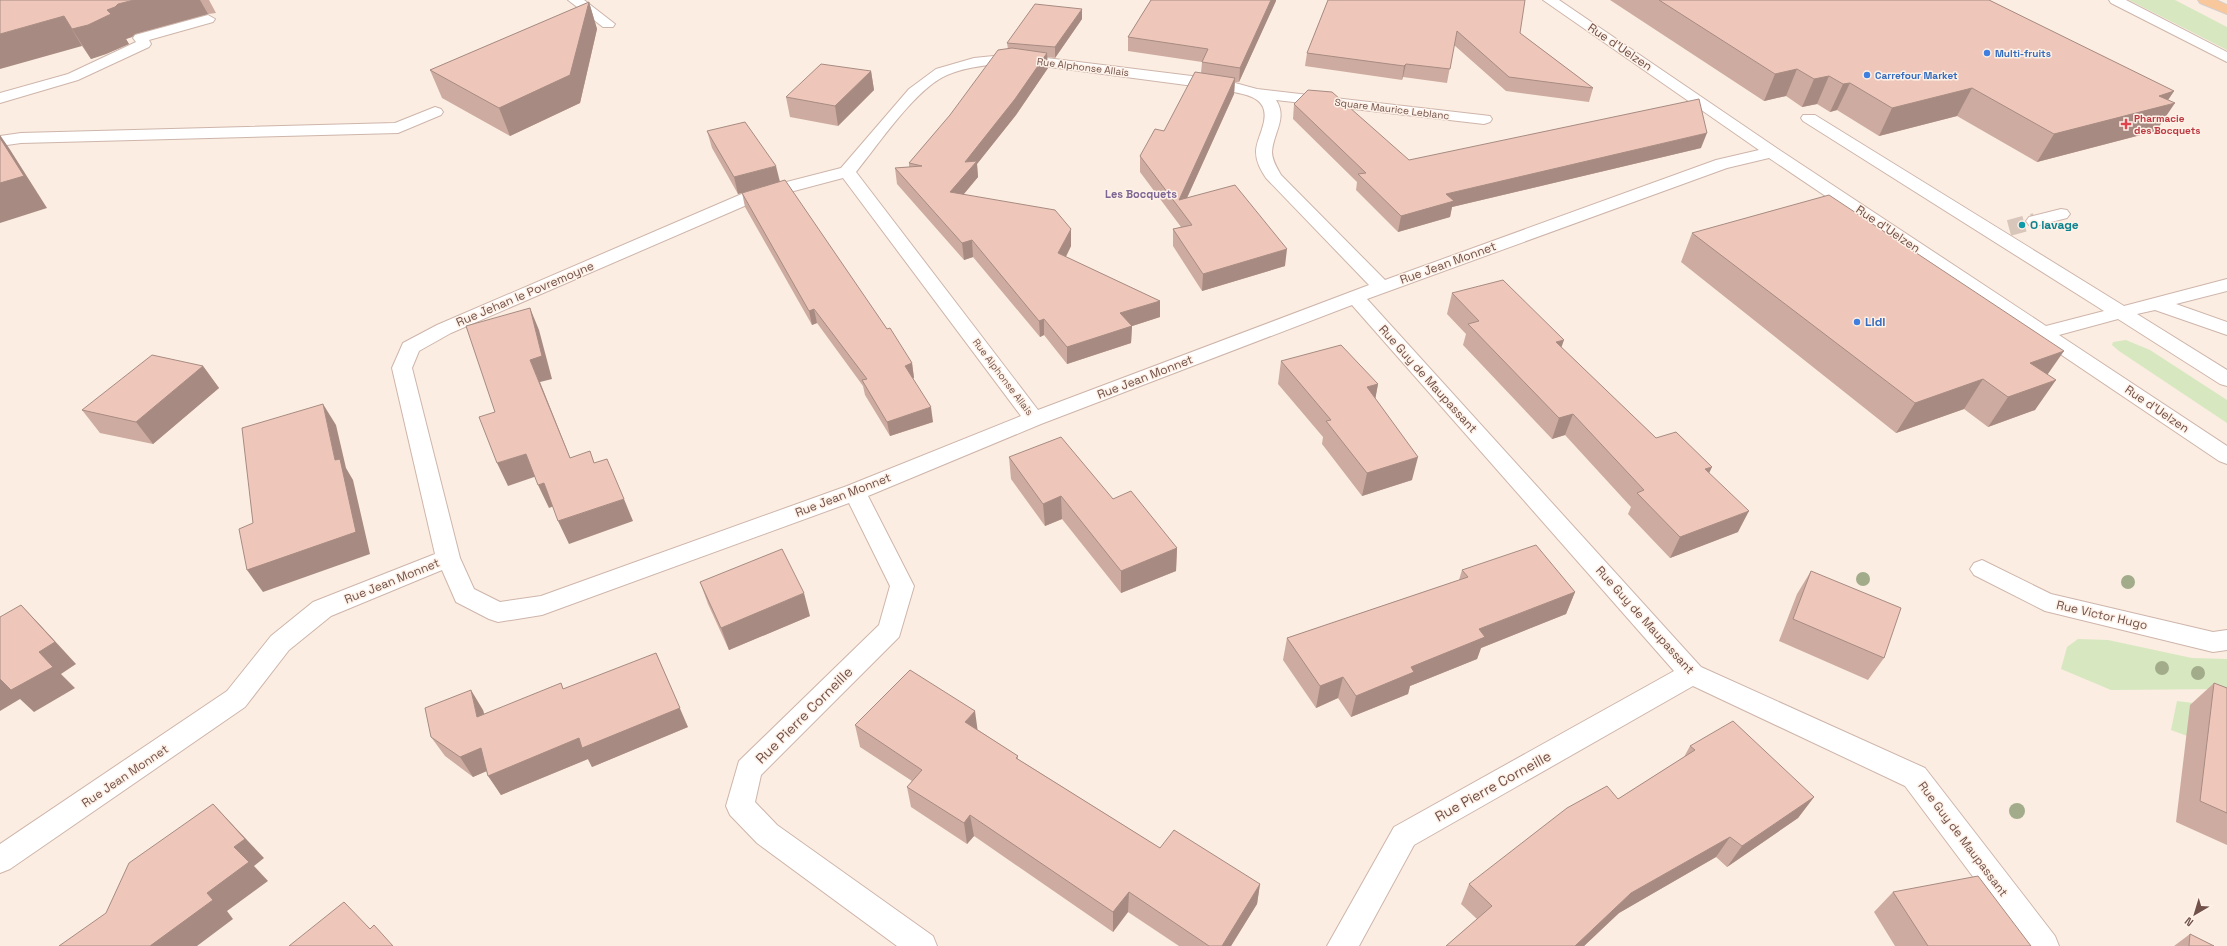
<svg xmlns="http://www.w3.org/2000/svg" width="2227" height="946" font-family="'Space Grotesk',sans-serif">
<style>
.green{fill:#d7e8c1}
.lines{fill:none;stroke-linecap:round;stroke-linejoin:round}
.minor-tunnel{stroke:#d8c6bb;stroke-width:16;stroke-dasharray:16 8;stroke-linecap:butt}
.minor-casing{stroke:#ceb5ab;stroke-width:2}
.major-casing{stroke:#d7cecc;stroke-width:2}
.minor{fill:#fff;fill-rule:evenodd}
.major{fill:#f8c79b;fill-rule:evenodd}
.tree{fill:#a2ac8a}
.wall{fill:#ceaba0}
.shaded-wall{fill:#a78b82}
.building{fill:#efc7ba;stroke:#a78b82}
.shop-dot{fill:#3f7fe0;stroke:#fef1e7;stroke-width:1.5}
.health-dot{fill:#e0444e;stroke:#fef1e7;stroke-width:1.5}
.culture-dot{fill:#0f9aa8;stroke:#fef1e7;stroke-width:1.5}
.labels{text-anchor:middle;dominant-baseline:central;stroke-width:3;stroke-linejoin:round;paint-order:stroke}
.far-shop-label{font-size:10px;font-weight:bold;fill:#366cbe;stroke:#fef1e7;text-anchor:start}
.far-street-label{font-size:10px;fill:#715149;stroke:#fef1e7}
.far-health-label{font-size:10px;font-weight:bold;fill:#be3a42;stroke:#fef1e7;text-anchor:start}
.far-neighbourhood-label{font-size:11px;font-weight:bold;fill:#7d6594;stroke:#fef1e7}
.street-label{font-size:12px;fill:#715149;stroke:#fef1e7}
.culture-label{font-size:12px;font-weight:bold;fill:#0d838f;stroke:#fef1e7;text-anchor:start}
.shop-label{font-size:12px;font-weight:bold;fill:#366cbe;stroke:#fef1e7;text-anchor:start}
.near-street-label{font-size:14px;fill:#715149;stroke:#fef1e7}
</style>
<rect width="100%" height="100%" fill="#fbede1"/>
<!-- green -->
<path class="green" d="M 2129,0 L 2175,0 L 2227,27 L 2227,50 Z
M 2126,340 L 2150,350 L 2227,400 L 2227,423 L 2119,351 L 2112,345 L 2113,342 Z
M 2078,639 L 2108,640 L 2192,658 L 2227,659 L 2227,689 L 2111,690 L 2061,669 L 2067,647 Z
M 2177,701 L 2227,707 L 2187,736 L 2171,730 Z"/>
<g class="lines">
<!-- minor-tunnel -->
<path class="minor-tunnel" d="M 2009,228 L 2035,221"/>
<!-- minor casing -->
<g class="minor-casing">
<path id="minor" d="M 568,0 L 584,0 L 615,24 L 613,27 L 603,27 Z
M 1543,0 L 1559,0 L 1778,149 L 2046,326 L 2104,311 L 1803,121 L 1801,118 L 1803,115 L 1815,115 L 2124,306 L 2227,279 L 2227,291 L 2176,304 L 2227,322 L 2227,335 L 2155,310 L 2137,314 L 2227,370 L 2227,386 L 2220,384 L 2118,319 L 2059,335 L 2227,446 L 2227,464 L 2219,461 L 1769,158 L 1727,168 L 1367,299 L 1701,667 L 1925,768 L 2055,936 L 2059,946 L 2025,946 L 1905,786 L 1693,686 L 1414,845 L 1359,946 L 1327,946 L 1394,827 L 1674,671 L 1352,305 L 1041,424 L 868,496 L 914,586 L 899,637 L 761,775 L 755,802 L 777,825 L 933,936 L 937,946 L 897,946 L 757,843 L 730,815 L 726,806 L 739,761 L 879,625 L 890,586 L 849,503 L 542,615 L 498,622 L 489,619 L 456,602 L 442,570 L 331,616 L 289,650 L 245,707 L 10,869 L 0,873 L 0,844 L 227,691 L 271,636 L 313,602 L 435,554 L 392,368 L 403,343 L 437,325 L 744,193 L 841,168 L 909,89 L 936,69 L 974,58 L 1013,54 L 1224,80 L 1257,89 L 1490,116 L 1492,119 L 1490,122 L 1484,124 L 1276,100 C 1288,118 1273,133 1272,152 C 1272,160 1277,168 1281,175 L 1385,280 L 1716,160 L 1759,150 ZM 1013,62 L 1224,90 C 1248,95 1273,97 1262,129 C 1260,136 1256,144 1256,152 C 1256,162 1261,170 1266,178 L 1369,285 L 1038,410 L 856,172 C 878,145 916,88 947,75 C 968,66 991,65 1013,62 ZM 843,178 L 1021,416 L 847,486 L 541,596 L 500,602 L 474,589 L 460,558 L 412,368 L 419,351 L 451,333 L 756,201 Z
M 2109,0 L 2126,0 L 2227,52 L 2227,62 L 2111,3 Z
M 208,15 L 215,19 L 213,22 L 149,40 L 151,44 L 149,47 L 78,80 L 0,103 L 0,93 L 68,74 L 136,42 L 133,38 L 135,35 Z
M 435,107 L 441,109 L 443,112 L 441,115 L 398,133 L 21,143 L 0,146 L 0,136 L 21,133 L 395,123 Z
M 2061,209 L 2067,210 L 2070,214 L 2067,218 L 2035,226 L 2029,225 L 2026,221 L 2029,217 Z
M 1982,560 L 2051,594 L 2213,632 L 2227,630 L 2227,650 L 2213,652 L 2045,611 L 1974,575 L 1970,569 L 1974,563 Z"/>
</g>
<!-- major casing -->
<g class="major-casing">
<path id="major" d="M 2198,0 L 2216,0 L 2227,5 L 2227,14 L 2200,3 Z"/>
</g>
<!-- minor -->
<use href="#minor" class="minor"/>
<!-- major -->
<use href="#major" class="major"/>
</g>
<!-- trees -->
<g class="tree">
<circle cx="1863" cy="579" r="7"/>
<circle cx="2128" cy="582" r="7"/>
<circle cx="2162" cy="668" r="7"/>
<circle cx="2198" cy="673" r="7"/>
<circle cx="2017" cy="811" r="8"/>
</g>
<!-- wall -->
<path class="wall" d="M 0,0 L 209,0 L 216,13 L 208,14 L 135,34 L 132,37 L 126,39 L 129,44 L 106,54 L 91,59 L 82,46 Z
M 1151,0 L 1276,0 L 1239,82 L 1235,82 L 1234,94 L 1187,198 L 1285,266 L 1202,291 L 1173,246 L 1173,229 L 1181,227 L 1140,172 L 1140,156 L 1164,131 L 1201,73 L 1202,62 L 1128,51 L 1128,37 Z
M 1328,0 L 1520,33 L 1593,88 L 1589,102 L 1506,91 L 1454,45 L 1447,83 L 1403,77 L 1402,80 L 1305,66 L 1307,53 Z
M 1610,0 L 1989,0 L 2174,91 L 2168,100 L 2156,131 L 2037,162 L 1957,116 L 1879,136 L 1837,110 L 1830,112 L 1817,104 L 1802,107 L 1786,96 L 1764,101 Z
M 589,2 L 597,29 L 580,103 L 510,136 L 442,98 L 430,70 Z
M 1082,19 L 1055,58 L 1047,57 L 1048,68 L 1016,115 L 977,164 L 978,177 L 964,194 L 1071,246 L 1066,257 L 1160,301 L 1160,317 L 1132,326 L 1131,343 L 1067,364 L 1044,335 L 1040,337 L 973,257 L 964,260 L 897,184 L 895,168 L 909,167 L 909,163 L 1008,49 L 1007,43 Z
M 871,71 L 874,90 L 838,126 L 790,117 L 786,97 Z
M 1294,104 L 1409,160 L 1701,148 L 1452,207 L 1450,217 L 1398,232 L 1356,190 L 1357,182 L 1293,119 Z
M 707,131 L 780,182 L 912,363 L 914,378 L 913,378 L 933,422 L 890,436 L 865,395 L 863,386 L 817,323 L 812,325 L 745,207 L 742,193 L 765,186 L 738,194 L 712,148 Z
M 1692,233 L 2048,374 L 2035,410 L 1988,427 L 1964,409 L 1896,433 L 1681,262 Z
M 1452,293 L 1561,347 L 1656,438 L 1709,473 L 1738,532 L 1670,558 L 1628,514 L 1631,507 L 1565,435 L 1552,439 L 1463,345 L 1466,334 L 1447,314 Z
M 1281,361 L 1378,384 L 1375,399 L 1412,480 L 1362,496 L 1322,444 L 1323,437 L 1278,384 Z
M 203,366 L 219,388 L 153,444 L 100,433 L 82,410 Z
M 1009,457 L 1113,499 L 1177,548 L 1176,571 L 1121,593 L 1062,519 L 1045,526 L 1011,479 Z
M 1462,570 L 1575,592 L 1566,614 L 1481,648 L 1477,659 L 1410,686 L 1408,694 L 1351,717 L 1338,698 L 1316,708 L 1283,660 L 1287,638 L 1459,580 Z
M 1811,571 L 1884,658 L 1868,680 L 1779,641 L 1797,594 Z
M 700,582 L 810,616 L 729,650 L 708,604 Z
M 2214,683 L 2227,688 L 2227,845 L 2176,822 L 2190,705 Z
M 564,689 L 688,727 L 592,767 L 588,759 L 501,795 L 486,771 L 473,777 L 445,756 L 431,737 L 483,710 L 484,714 Z
M 855,725 L 978,730 L 1018,756 L 1018,759 L 1160,848 L 1260,884 L 1257,904 L 1231,946 L 1179,946 L 1128,912 L 1113,932 L 974,836 L 967,844 L 911,807 L 907,787 L 912,781 L 860,747 Z
M 1690,746 L 1814,797 L 1798,818 L 1727,867 L 1716,857 L 1619,913 L 1584,946 L 1446,946 L 1477,919 L 1461,904 L 1469,884 L 1618,799 L 1684,757 Z
M 1893,892 L 2031,946 L 1895,946 L 1874,912 Z
M 2190,934 L 2214,946 L 2174,946 Z"/>
<!-- shaded-wall -->
<path class="shaded-wall" d="M 134,0 L 200,0 L 208,14 L 135,34 L 132,37 L 126,39 L 129,44 L 106,54 L 91,59 L 72,29 L 118,4 Z
M 1271,0 L 1276,0 L 1276,1 L 1239,82 L 1240,68 Z
M 589,2 L 597,29 L 580,103 L 510,136 L 499,108 Z
M 1082,9 L 1082,19 L 1055,58 L 1055,47 Z
M 64,16 L 82,46 L 0,69 L 0,34 Z
M 1047,53 L 1048,68 L 1016,115 L 977,164 L 978,177 L 952,208 L 950,192 L 965,162 Z
M 1406,64 L 1403,77 L 1402,80 L 1404,66 Z
M 1797,69 L 1786,96 L 1764,101 L 1775,74 Z
M 871,71 L 874,90 L 838,126 L 835,106 Z
M 1829,76 L 1817,104 L 1802,107 L 1814,79 Z
M 1235,78 L 1234,94 L 1181,211 L 1179,200 Z
M 1850,83 L 1837,110 L 1830,112 L 1843,84 Z
M 1972,88 L 1957,116 L 1879,136 L 1892,108 Z
M 2174,91 L 2164,106 L 2175,103 L 2156,131 L 2037,162 L 2054,134 L 2159,96 Z
M 1707,133 L 1701,148 L 1452,207 L 1450,217 L 1398,232 L 1401,216 L 1446,194 Z
M 0,135 L 9,148 L 47,208 L 0,223 Z
M 776,166 L 780,182 L 738,194 L 734,177 Z
M 1071,229 L 1071,246 L 1059,270 L 1058,253 Z
M 972,240 L 973,257 L 964,260 L 962,243 Z
M 1287,249 L 1285,266 L 1202,291 L 1203,274 Z
M 1160,301 L 1160,317 L 1120,330 L 1120,313 Z
M 530,308 L 539,330 L 552,379 L 540,382 L 579,480 L 570,458 L 530,360 Z
M 814,309 L 817,323 L 812,325 L 809,311 Z
M 1044,319 L 1044,335 L 1040,337 L 1039,321 Z
M 1132,326 L 1131,343 L 1067,364 L 1067,347 Z
M 1564,340 L 1557,360 L 1556,342 Z
M 2064,351 L 2043,381 L 2030,363 Z
M 912,363 L 914,378 L 907,380 L 905,366 Z
M 203,366 L 219,388 L 153,444 L 136,422 Z
M 1983,379 L 1964,409 L 1896,433 L 1915,403 Z
M 2056,380 L 2035,410 L 1988,427 L 2008,397 Z
M 1378,384 L 1374,406 L 1367,387 Z
M 323,404 L 336,425 L 346,468 L 353,480 L 370,554 L 263,592 L 247,570 L 335,460 Z
M 931,407 L 933,422 L 890,436 L 887,422 Z
M 1573,414 L 1565,435 L 1552,439 L 1559,418 Z
M 526,454 L 537,476 L 508,486 L 497,463 Z
M 1418,457 L 1412,480 L 1362,496 L 1367,473 Z
M 1712,467 L 1702,488 L 1705,469 Z
M 544,483 L 554,506 L 549,508 L 538,485 Z
M 1061,496 L 1062,519 L 1045,526 L 1043,504 Z
M 624,499 L 633,521 L 569,544 L 558,521 Z
M 1749,511 L 1738,532 L 1670,558 L 1680,537 Z
M 1177,548 L 1176,571 L 1121,593 L 1121,571 Z
M 1575,592 L 1566,614 L 1481,648 L 1477,659 L 1410,686 L 1408,694 L 1351,717 L 1356,696 L 1411,667 L 1479,629 Z
M 804,593 L 810,616 L 729,650 L 721,628 Z
M 21,605 L 42,627 L 76,664 L 61,674 L 75,688 L 34,712 L 20,699 L 0,711 L 0,678 L 39,652 Z
M 656,653 L 688,727 L 592,767 L 588,759 L 501,795 L 488,776 Z
M 1343,677 L 1338,698 L 1316,708 L 1320,686 Z
M 471,690 L 483,710 L 490,737 L 477,717 Z
M 975,711 L 978,733 L 965,722 Z
M 481,748 L 494,768 L 473,777 L 460,757 Z
M 1814,797 L 1798,818 L 1727,867 L 1742,846 Z
M 213,804 L 264,858 L 254,866 L 268,881 L 227,911 L 233,919 L 197,946 L 150,946 L 207,893 L 234,847 Z
M 970,815 L 974,836 L 967,844 L 964,823 Z
M 1730,837 L 1716,857 L 1619,913 L 1584,946 L 1575,946 L 1631,893 Z
M 1260,884 L 1257,904 L 1231,946 L 1222,946 Z
M 1129,892 L 1128,912 L 1113,932 L 1113,912 Z"/>
<!-- building -->
<path class="building" d="M 0,0 L 134,0 L 118,4 L 115,7 L 107,10 L 111,14 L 88,25 L 72,29 L 64,16 L 0,34 Z
M 1151,0 L 1271,0 L 1240,68 L 1202,62 L 1208,49 L 1128,37 Z
M 1328,0 L 1525,0 L 1520,33 L 1593,88 L 1509,77 L 1457,31 L 1450,69 L 1406,64 L 1404,66 L 1307,53 Z
M 1659,0 L 1989,0 L 2174,91 L 2159,96 L 2175,103 L 2054,134 L 1972,88 L 1892,108 L 1850,83 L 1843,84 L 1829,76 L 1814,79 L 1797,69 L 1775,74 Z
M 589,2 L 570,75 L 499,108 L 430,70 Z
M 1035,4 L 1082,9 L 1055,47 L 1007,43 Z
M 1012,48 L 1047,53 L 1015,99 L 965,162 L 977,161 L 950,192 L 1055,210 L 1071,229 L 1058,253 L 1160,301 L 1120,313 L 1132,326 L 1067,347 L 1044,319 L 1039,321 L 972,240 L 962,243 L 895,168 L 922,166 L 909,163 L 950,115 L 998,50 Z
M 821,64 L 871,71 L 835,106 L 786,97 Z
M 1195,72 L 1235,78 L 1179,200 L 1235,185 L 1287,249 L 1203,274 L 1173,229 L 1192,225 L 1140,156 L 1155,129 L 1164,131 Z
M 1308,90 L 1332,92 L 1409,160 L 1699,99 L 1707,133 L 1446,194 L 1454,201 L 1401,216 L 1358,174 L 1366,173 L 1294,104 Z
M 745,122 L 776,166 L 734,177 L 707,131 Z
M 0,138 L 24,176 L 0,183 Z
M 785,180 L 887,329 L 890,328 L 912,363 L 905,366 L 931,407 L 887,422 L 862,380 L 867,379 L 814,309 L 809,311 L 742,193 Z
M 1829,195 L 2064,351 L 2030,363 L 2056,380 L 2008,397 L 1983,379 L 1915,403 L 1692,233 Z
M 1503,280 L 1564,340 L 1556,342 L 1656,438 L 1676,432 L 1712,467 L 1705,469 L 1749,511 L 1680,537 L 1637,493 L 1644,490 L 1573,414 L 1559,418 L 1468,324 L 1479,321 L 1452,293 Z
M 530,308 L 542,356 L 530,360 L 570,458 L 590,451 L 594,463 L 607,459 L 624,499 L 558,521 L 544,483 L 538,485 L 526,454 L 497,463 L 479,417 L 495,412 L 466,326 Z
M 1341,345 L 1378,384 L 1367,387 L 1418,457 L 1367,473 L 1326,421 L 1331,420 L 1281,361 Z
M 152,355 L 203,366 L 136,422 L 82,410 Z
M 323,404 L 335,460 L 340,459 L 356,532 L 247,570 L 239,529 L 253,523 L 242,428 Z
M 1061,437 L 1113,499 L 1131,491 L 1177,548 L 1121,571 L 1061,496 L 1043,504 L 1009,457 Z
M 1536,545 L 1575,592 L 1479,629 L 1485,637 L 1411,667 L 1414,672 L 1356,696 L 1343,677 L 1320,686 L 1287,638 L 1468,577 L 1462,570 Z
M 782,549 L 804,593 L 721,628 L 700,582 Z
M 1811,571 L 1901,608 L 1884,658 L 1793,619 Z
M 21,605 L 55,642 L 39,652 L 53,667 L 11,690 L 0,679 L 0,617 Z
M 656,653 L 680,708 L 582,748 L 579,738 L 488,776 L 481,748 L 460,757 L 431,737 L 425,708 L 471,690 L 477,717 L 561,683 L 563,689 Z
M 910,670 L 975,711 L 965,722 L 1018,756 L 1016,758 L 1160,848 L 1174,830 L 1260,884 L 1222,946 L 1209,946 L 1129,892 L 1113,912 L 970,815 L 964,823 L 907,787 L 922,770 L 855,725 Z
M 2214,683 L 2227,688 L 2227,813 L 2200,801 Z
M 1733,721 L 1814,797 L 1742,846 L 1730,837 L 1631,893 L 1575,946 L 1446,946 L 1492,906 L 1469,884 L 1567,808 L 1607,786 L 1618,799 L 1695,750 L 1690,746 Z
M 213,804 L 245,839 L 234,847 L 249,862 L 207,893 L 213,900 L 150,946 L 59,946 L 106,913 L 129,863 Z
M 1978,876 L 2031,946 L 1928,946 L 1893,892 Z
M 344,902 L 370,929 L 374,925 L 393,946 L 289,946 Z
M 2190,934 L 2214,946 L 2189,946 Z"/>
<!-- markers -->
<g class="shop-dot">
<circle cx="1987" cy="53" r="4"/>
<circle cx="1867" cy="75" r="4"/>
<circle cx="1857" cy="322" r="4"/>
</g>
<path class="health-dot" d="M2124 118h4v4h4v4h-4v4h-4v-4h-4v-4h4z"/>
<circle class="culture-dot" cx="2022" cy="225" r="4"/>
<g class="labels">
<!-- far-shop labels -->
<g class="far-shop-label">
<text x="1995" y="53">Multi-fruits</text>
<text x="1875" y="75">Carrefour Market</text>
</g>
<!-- far-street labels -->
<g class="far-street-label">
<text transform="translate(1083 67) rotate(7)">Rue Alphonse Allais</text>
<text transform="translate(1392 109) rotate(7)">Square Maurice Leblanc</text>
<text transform="translate(1003 377) rotate(53)">Rue Alphonse Allais</text>
</g>
<!-- far-health labels -->
<g class="far-health-label">
<text x="2134" y="118">Pharmacie<tspan x="2134" dy="12">des Bocquets</tspan></text>
</g>
<!-- far-neighbourhood labels -->
<g class="far-neighbourhood-label">
<text x="1141" y="194">Les Bocquets</text>
</g>
<!-- street labels -->
<g class="street-label">
<text transform="translate(1620 47) rotate(34)">Rue d'Uelzen</text>
<text transform="translate(1888 229) rotate(34)">Rue d'Uelzen</text>
<text transform="translate(1448 263) rotate(-20)">Rue Jean Monnet</text>
<text transform="translate(525 294) rotate(-23)">Rue Jehan le Povremoyne</text>
<text transform="translate(1145 377) rotate(-21)">Rue Jean Monnet</text>
<text transform="translate(1428 379) rotate(48)">Rue Guy de Maupassant</text>
<text transform="translate(2157 409) rotate(34)">Rue d'Uelzen</text>
<text transform="translate(843 495) rotate(-21)">Rue Jean Monnet</text>
<text transform="translate(392 581) rotate(-22)">Rue Jean Monnet</text>
<text transform="translate(2102 615) rotate(13)">Rue Victor Hugo</text>
<text transform="translate(1645 620) rotate(48)">Rue Guy de Maupassant</text>
<text transform="translate(125 776) rotate(-34)">Rue Jean Monnet</text>
<text transform="translate(1963 839) rotate(53)">Rue Guy de Maupassant</text>
</g>
<!-- culture labels -->
<g class="culture-label">
<text x="2030" y="225">O lavage</text>
</g>
<!-- shop labels -->
<g class="shop-label">
<text x="1865" y="322">Lidl</text>
</g>
<!-- near-street labels -->
<g class="near-street-label">
<text transform="translate(804 715) rotate(-45)">Rue Pierre Corneille</text>
<text transform="translate(1493 786) rotate(-29)">Rue Pierre Corneille</text>
</g>
</g>
<!-- north arrow -->
<g transform="translate(2195 914) rotate(218)" stroke="#fef1e7" stroke-width="3" paint-order="stroke">
<path d="M0-3L7 15L0 10L-7 15Z" fill="#715149"/>
<text y="-6" font-size="11" font-weight="bold" text-anchor="middle" fill="#715149">N</text>
</g>
</svg>
